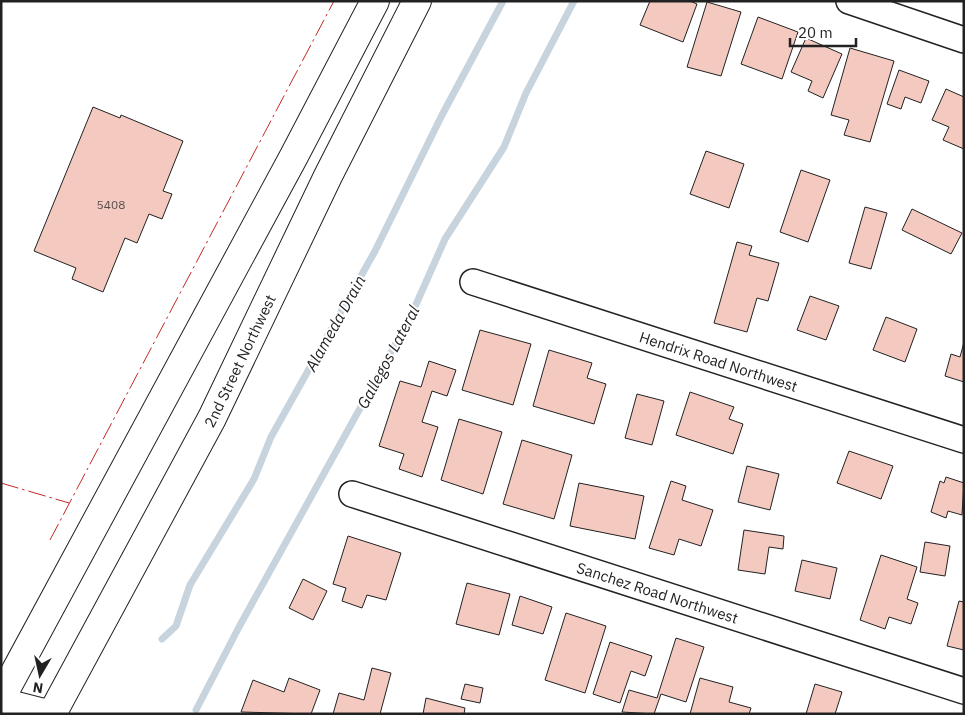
<svg xmlns="http://www.w3.org/2000/svg" width="965" height="715" font-family="'IBM Plex Sans',sans-serif">
<style>
.lines{fill:none;stroke-linecap:round;stroke-linejoin:round}
.stream{stroke:#c7d3dd;stroke-width:7}
.building{fill:#f3c9c0;stroke:#222}
.minor-casing{stroke:#222;stroke-width:28}
.major-casing{stroke:#222;stroke-width:30}
.minor{stroke:#fff;stroke-width:25}
.major{stroke:#fff;stroke-width:28}
.power{stroke:#c62828;stroke-width:1;stroke-dasharray:18 4 2.5 4;stroke-linecap:butt}
.labels{text-anchor:middle;dominant-baseline:central;stroke-width:4;stroke-linejoin:round;paint-order:stroke}
.number-label{font-size:12px;fill:#564c4a}
.street-label{font-size:15px;fill:#222;stroke:#fff}
.water-label{font-size:16px;font-style:italic;fill:#222;stroke:#fff}
</style>
<rect width="100%" height="100%" fill="#fff"/>
<g class="lines">
<!-- stream -->
<path class="stream" d="M 162,639 L 176,626 L 190,585 L 254,479 L 271,437 L 375,251 L 442,115 L 503,1
M 196,710 L 239,627 L 410,318 L 445,239 L 504,147 L 526,93 L 574,1"/>
</g>
<!-- building -->
<path class="building" d="M 650,1 L 690,1 L 697,4 L 683,42 L 640,25 Z
M 707,2 L 741,12 L 721,76 L 687,67 Z
M 758,17 L 798,32 L 782,79 L 741,64 Z
M 806,38 L 842,54 L 823,98 L 808,91 L 812,81 L 791,72 Z
M 850,48 L 894,61 L 870,142 L 844,135 L 849,120 L 831,115 Z
M 899,70 L 929,81 L 921,103 L 905,97 L 901,109 L 887,104 Z
M 946,89 L 964,97 L 964,149 L 943,140 L 949,127 L 932,120 Z
M 93,107 L 120,118 L 121,115 L 183,141 L 163,191 L 172,194 L 162,219 L 149,214 L 137,243 L 125,238 L 103,292 L 72,279 L 76,268 L 34,251 Z
M 706,151 L 744,164 L 729,208 L 690,194 Z
M 801,170 L 830,180 L 808,242 L 780,232 Z
M 865,207 L 887,213 L 871,269 L 849,263 Z
M 912,209 L 962,233 L 951,254 L 902,230 Z
M 737,242 L 752,246 L 749,255 L 779,263 L 768,301 L 757,298 L 747,332 L 714,323 Z
M 810,296 L 839,306 L 826,340 L 797,330 Z
M 886,317 L 917,329 L 905,362 L 873,350 Z
M 480,330 L 531,344 L 513,405 L 462,390 Z
M 964,342 L 964,382 L 945,376 L 951,354 L 960,357 Z
M 549,350 L 592,363 L 587,378 L 606,384 L 594,424 L 533,406 Z
M 429,361 L 456,370 L 447,396 L 432,391 L 422,422 L 438,427 L 422,477 L 399,469 L 404,454 L 379,446 L 400,381 L 421,387 Z
M 690,392 L 734,407 L 729,419 L 743,424 L 733,454 L 676,435 Z
M 637,394 L 664,401 L 652,445 L 625,438 Z
M 459,419 L 502,432 L 483,494 L 441,480 Z
M 522,440 L 572,455 L 554,519 L 503,504 Z
M 849,451 L 893,466 L 881,499 L 837,483 Z
M 747,466 L 779,474 L 770,510 L 738,502 Z
M 946,477 L 964,483 L 962,515 L 948,511 L 946,518 L 931,512 L 940,481 L 944,483 Z
M 671,481 L 686,486 L 682,500 L 713,510 L 701,546 L 679,539 L 674,555 L 649,548 Z
M 579,483 L 644,496 L 635,539 L 570,526 Z
M 744,530 L 784,536 L 783,549 L 769,547 L 765,574 L 738,570 Z
M 348,536 L 401,553 L 386,600 L 367,595 L 362,608 L 342,601 L 346,588 L 333,584 Z
M 925,542 L 950,546 L 945,576 L 920,572 Z
M 881,555 L 917,567 L 907,599 L 918,603 L 911,624 L 889,617 L 885,629 L 860,620 Z
M 802,560 L 837,568 L 830,599 L 795,591 Z
M 303,579 L 327,591 L 313,620 L 289,608 Z
M 467,583 L 510,594 L 499,635 L 456,624 Z
M 520,596 L 552,607 L 543,634 L 512,625 Z
M 959,601 L 964,602 L 964,650 L 947,646 Z
M 566,613 L 606,626 L 585,693 L 545,680 Z
M 676,638 L 704,647 L 686,702 L 661,694 L 654,714 L 622,712 L 629,690 L 657,698 Z
M 610,642 L 652,656 L 645,676 L 631,671 L 620,703 L 593,694 Z
M 372,668 L 391,673 L 380,714 L 333,714 L 339,693 L 364,700 Z
M 289,678 L 320,690 L 311,714 L 241,712 L 253,680 L 284,692 Z
M 700,678 L 733,687 L 729,702 L 751,708 L 749,714 L 690,714 Z
M 465,684 L 483,688 L 480,703 L 461,699 Z
M 815,684 L 842,692 L 835,714 L 806,714 Z
M 426,698 L 465,708 L 464,714 L 423,714 Z"/>
<g class="lines">
<!-- minor casing -->
<g class="minor-casing">
<g id="minor">
<path d="M 849,1 L 964,40"/>
<path id="s1" d="M 473,282 L 964,440"/>
<path id="s2" d="M 352,494 L 964,691"/>
</g>
</g>
<!-- major casing -->
<g class="major-casing">
<g id="major">
<path d="M 1,698 L 294,156 L 375,1"/>
<path d="M 1,702 L 48,714"/>
<path id="s3" d="M 52,714 L 212,418 L 328,176 L 417,1"/>
</g>
</g>
<!-- minor -->
<use href="#minor" class="minor"/>
<!-- major -->
<use href="#major" class="major"/>
<!-- power -->
<path class="power" d="M 1,483 L 69,503
M 50,540 L 334,1"/>
</g>
<g class="labels">
<!-- number labels -->
<g class="number-label">
<text x="111" y="204">5408</text>
</g>
<!-- street labels -->
<g class="street-label">
<text stroke="none"><textPath href="#s3" startOffset="400">2nd Street Northwest</textPath></text>
<text stroke="none"><textPath href="#s1" startOffset="258">Hendrix Road Northwest</textPath></text>
<text stroke="none"><textPath href="#s2" startOffset="321">Sanchez Road Northwest</textPath></text>
</g>
<!-- water labels -->
<g class="water-label">
<text transform="translate(335 323) rotate(-61)">Alameda Drain</text>
<text transform="translate(388 357) rotate(-62)">Gallegos Lateral</text>
</g>
</g>
<!-- border -->
<rect width="965" height="715" fill="none" stroke="#222222" stroke-width="5"/>
<!-- north arrow -->
<g transform="translate(40 675) rotate(189)" stroke="#ffffff" stroke-width="4" paint-order="stroke">
<path d="M0-4L9 19L0 12L-9 19Z" fill="#222222"/>
<text y="-8" font-size="14" font-weight="bold" text-anchor="middle" fill="#222222">N</text>
</g>
<!-- scale -->
<path d="M790 38v8h66v-8" fill="none" stroke="#222222" stroke-width="2.5"/>
<text x="798" y="38" font-size="15" fill="#222222" stroke="#ffffff" stroke-width="4" paint-order="stroke">20 m</text>
</svg>
